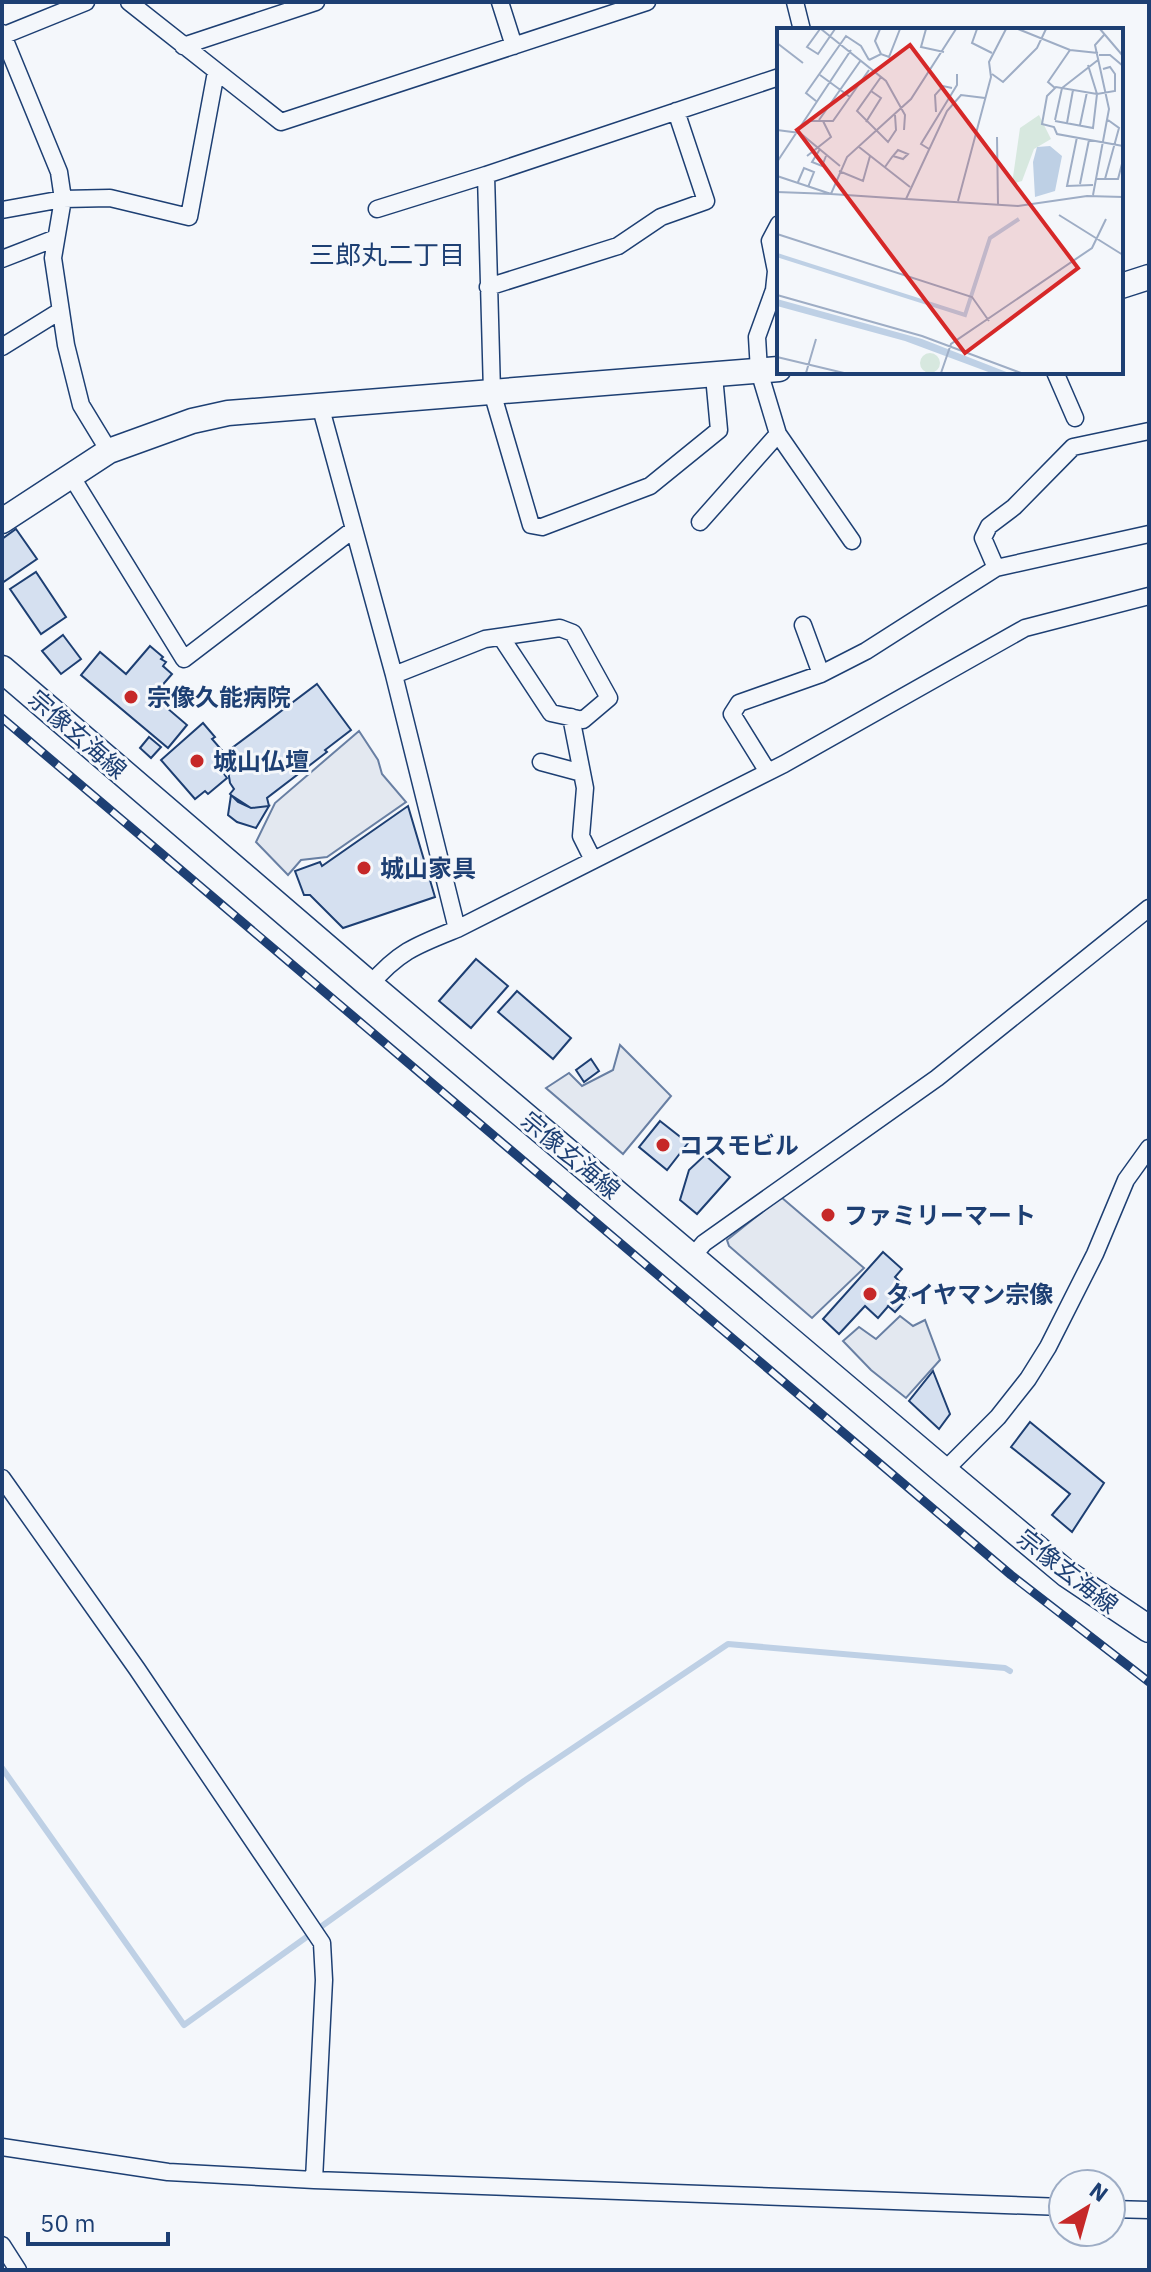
<svg xmlns="http://www.w3.org/2000/svg" width="1151" height="2272" font-family="'IBM Plex Sans','Noto Sans JP',sans-serif">
<style>
.parking{fill:#e3e8f0;stroke:#687fa3;stroke-width:2}
.lines{fill:none;stroke-linecap:round;stroke-linejoin:round}
.stream{stroke:#bed0e5;stroke-width:6}
.building{fill:#d5e0f0;stroke:#1d3f73;stroke-width:2}
.street-casing{stroke:#1d3f73;stroke-width:19}
.secondary-casing{stroke:#1d3f73;stroke-width:27}
.primary-casing{stroke:#1d3f73;stroke-width:29}
.street{stroke:#f4f7fb;stroke-width:16}
.secondary{stroke:#f4f7fb;stroke-width:24}
.primary{stroke:#f4f7fb;stroke-width:26}
.rail-casing{stroke:#1d3f73;stroke-width:9}
.rail{stroke:#f4f7fb;stroke-width:6;stroke-dasharray:18;stroke-linecap:butt}
.poi-dot{fill:#c62828;stroke:#f4f7fb;stroke-width:3}
.labels{text-anchor:middle;dominant-baseline:central;stroke-width:6;stroke-linejoin:round;paint-order:stroke}
.poi-label{font-size:24px;font-weight:bold;fill:#1d3f73;stroke:#f4f7fb;text-anchor:start}
.street-label{font-size:24px;fill:#1d3f73;stroke:#f4f7fb}
.neighbourhood-label{font-size:26px;fill:#1d3f73;stroke:#f4f7fb}
.inset-river{fill:none;stroke:#bed0e5;stroke-width:4}
.inset-road{fill:none;stroke:#9eadc5;stroke-width:2}
.view{fill:#d62828;fill-opacity:0.15;stroke:#d62828;stroke-width:4}
.inset-edge{fill:none;stroke:#1d3f73;stroke-width:4}
</style>
<rect width="100%" height="100%" fill="#f4f7fb"/>
<!-- parking -->
<path class="parking" d="M 359,731 L 378,760 L 382,774 L 406,802 L 327,857 L 301,860 L 288,875 L 256,842 L 275,803 Z
M 620,1045 L 671,1096 L 623,1154 L 546,1088 L 569,1073 L 582,1086 L 613,1070 Z
M 781,1197 L 864,1268 L 812,1318 L 729,1246 L 727,1240 Z
M 900,1316 L 913,1326 L 925,1320 L 940,1360 L 906,1398 L 871,1370 L 843,1341 L 859,1327 L 876,1339 Z"/>
<g class="lines">
<!-- stream -->
<path class="stream" d="M 2,1768 L 184,2025 L 524,1781 L 728,1644 L 1005,1668 L 1010,1671"/>
</g>
<!-- building -->
<path class="building" d="M 16,529 L 37,559 L 2,583 L 2,539 Z
M 36,572 L 66,617 L 41,634 L 10,589 Z
M 63,635 L 81,659 L 61,674 L 42,651 Z
M 150,646 L 163,657 L 161,659 L 166,662 L 163,666 L 172,674 L 153,696 L 187,725 L 168,748 L 81,675 L 100,652 L 126,674 Z
M 317,684 L 351,730 L 325,750 L 327,752 L 267,798 L 269,806 L 251,808 L 238,802 L 230,794 L 234,789 L 230,783 L 228,770 L 238,762 L 228,751 Z
M 203,723 L 215,737 L 212,739 L 232,762 L 222,771 L 227,778 L 208,794 L 205,791 L 195,799 L 161,760 Z
M 149,737 L 161,747 L 151,758 L 140,748 Z
M 231,795 L 251,808 L 269,806 L 256,828 L 237,822 L 228,815 Z
M 408,806 L 435,897 L 343,928 L 310,895 L 304,895 L 295,871 L 320,862 L 322,866 Z
M 476,959 L 508,986 L 471,1028 L 439,1001 Z
M 517,991 L 571,1038 L 553,1059 L 498,1012 Z
M 591,1059 L 599,1071 L 584,1082 L 576,1070 Z
M 660,1121 L 688,1143 L 667,1170 L 639,1147 Z
M 705,1155 L 730,1177 L 697,1214 L 680,1200 L 689,1170 Z
M 883,1252 L 902,1269 L 895,1277 L 905,1287 L 878,1318 L 865,1306 L 839,1334 L 823,1319 Z
M 905,1287 L 912,1294 L 895,1312 L 888,1306 Z
M 933,1371 L 950,1414 L 939,1429 L 909,1401 Z
M 1030,1422 L 1104,1483 L 1072,1532 L 1052,1515 L 1070,1494 L 1011,1447 Z"/>
<g class="lines">
<!-- street casing -->
<g class="street-casing">
<path id="street" d="M 129,2 L 281,122 L 647,2
M 500,2 L 514,46
M 795,2 L 802,30
M 2,33 L 59,172 L 63,199 L 53,258 L 66,345 L 81,405 L 109,451
M 2,36 L 86,2
M 183,46 L 316,2
M 377,209 L 486,175
M 2,210 L 63,199 L 110,198 L 189,217 L 216,72
M 2,259 L 56,238
M 488,287 L 618,246 L 661,217 L 706,201 L 676,111
M 2,347 L 60,311
M 1055,372 L 1075,418
M 714,376 L 719,430 L 650,486 L 542,527 L 531,525 L 492,392 L 486,175 L 779,77
M 320,405 L 394,675 L 457,929
M 778,434 L 852,541
M 70,474 L 184,659 L 354,529
M 700,522 L 778,434 L 759,371 L 757,337 L 774,290 L 776,271 L 770,241 L 779,224
M 996,568 L 983,538 L 989,526 L 1014,507 L 1073,447 L 1149,431
M 803,625 L 821,674
M 394,675 L 485,639 L 560,628 L 573,633 L 609,698 L 583,720 L 551,713 L 501,637
M 571,717 L 585,788 L 581,836 L 593,860
M 541,762 L 582,773
M 768,772 L 732,714 L 739,703 L 821,674 L 866,651 L 996,568 L 1149,534
M 370,985 C 399,951 417,945 457,929 L 784,764 L 1025,628 L 1149,596
M 692,1257 L 704,1243 L 937,1078 L 1149,908
M 944,1471 L 998,1417 L 1028,1379 L 1048,1347 L 1095,1254 L 1126,1180 L 1149,1148
M 2,1478 L 137,1669 L 322,1943 L 324,1980 L 314,2180
M 2,2147 L 168,2172 L 314,2180 L 1063,2207
M 1111,2209 L 1149,2210
M 2,2245 L 18,2270"/>
</g>
<!-- secondary casing -->
<g class="secondary-casing">
<path id="secondary" d="M 1121,286 L 1149,277
M 2,521 L 109,451 L 192,421 L 228,413 L 779,369"/>
</g>
<!-- primary casing -->
<g class="primary-casing">
<path id="primary" d="M 2,669 L 370,985 L 944,1471 L 1067,1574 L 1149,1629"/>
</g>
<!-- street -->
<use href="#street" class="street"/>
<!-- secondary -->
<use href="#secondary" class="secondary"/>
<!-- primary -->
<use href="#primary" class="primary"/>
<!-- rail casing -->
<g class="rail-casing">
<path id="rail" d="M 2,718 L 1011,1575 L 1149,1682"/>
</g>
<!-- rail -->
<use href="#rail" class="rail"/>
</g>
<!-- markers -->
<g class="poi-dot">
<circle cx="131" cy="697" r="8"/>
<circle cx="197" cy="761" r="8"/>
<circle cx="364" cy="868" r="8"/>
<circle cx="663" cy="1145" r="8"/>
<circle cx="828" cy="1215" r="8"/>
<circle cx="870" cy="1294" r="8"/>
</g>
<g class="labels">
<!-- poi labels -->
<g class="poi-label">
<text x="147" y="697">宗像久能病院</text>
<text x="213" y="761">城山仏壇</text>
<text x="380" y="868">城山家具</text>
<text x="679" y="1145">コスモビル</text>
<text x="844" y="1215">ファミリーマート</text>
<text x="886" y="1294">タイヤマン宗像</text>
</g>
<!-- street labels -->
<g class="street-label">
<text transform="translate(78 734) rotate(41)">宗像玄海線</text>
<text transform="translate(571 1155) rotate(40)">宗像玄海線</text>
<text transform="translate(1068 1571) rotate(38)">宗像玄海線</text>
</g>
<!-- neighbourhood labels -->
<g class="neighbourhood-label">
<text x="387" y="254">三郎丸二丁目</text>
</g>
</g>
<!-- overview -->
<g transform="translate(777 28)">
<rect width="346" height="346" fill="#f4f7fb"/>
<path d="M 262,87 L 274,111 L 257,121 L 245,153 L 235,156 L 243,100 ZM143 335a10 10 0 1 1 20 0a10 10 0 1 1-20 0Z" fill="#d7e8df"/>
<path d="M 273,118 L 285,128 L 278,163 L 258,169 L 256,134 L 260,119 ZM 0,271 L 145,311 L 232,345 L 214,345 L 128,313 L 0,278 Z" fill="#bed0e5"/>
<path class="inset-river" d="M 0,227 L 188,287 L 213,210 L 242,191"/>
<path class="inset-road" d="M 43,1 L 30,19 L 41,26 L 58,1M 44,1 L 109,53 L 128,87 L 127,102M 103,1 L 98,13 L 104,26M 149,1 L 144,19 L 167,24M 200,1 L 195,15 L 215,25M 241,1 L 293,22 L 321,25M 323,1 L 346,28M 0,15 L 26,35M 322,27 L 333,27 L 346,38M 92,32 L 104,26 L 112,29 L 123,1M 326,41 L 333,39 L 338,46 L 338,63 L 320,66 L 279,59 L 270,68 L 265,96 L 277,99 L 280,106 L 346,118M 215,46 L 226,54 L 260,20 L 269,1M 43,47 L 73,69M 104,49 L 80,83 L 111,114 L 119,102 L 118,87M 278,60 L 271,54 L 293,22M 39,73 L 29,65 L 69,8 L 84,18 L 92,32M 159,84 L 158,67 L 166,58 L 175,60M 42,92 L 84,32M 278,92 L 285,60 L 321,32M 30,93 L 56,93 L 92,42M 278,93 L 316,100 L 320,66 L 311,37M 89,94 L 104,70 L 94,63M 290,95 L 296,62M 303,97 L 310,64M 0,102 L 23,105 L 63,138M 220,109 L 221,177M 300,109 L 290,158 L 316,157M 82,119 L 133,159M 43,121 L 35,134 L 45,138 L 49,128M 152,121 L 144,116 L 180,57 L 180,46M 30,128 L 54,109 L 46,93M 0,134 L 74,22M 108,139 L 115,129 L 121,122 L 131,126 L 126,131 L 116,128M 62,143 L 86,153 L 93,128M 0,148 L 54,166 L 129,171 L 241,178 L 310,168 L 346,169M 319,151 L 341,151 L 346,132M 328,151 L 342,100 L 331,92M 21,154 L 27,140 L 37,144 L 31,159M 303,156 L 312,112M 0,164 L 54,166 L 70,129 L 134,71 L 179,1M 316,167 L 332,81 L 318,17 L 327,7M 129,171 L 170,83 L 184,67 L 208,70M 181,173 L 214,49 L 212,34 L 229,1M 282,187 L 346,227M 0,206 L 195,269 L 212,293M 0,267 L 145,308 L 244,345M 0,329 L 67,345M 29,345 L 39,311M 164,345 L 174,316 L 315,220 L 329,191"/>
<path class="view" d="M 133,17 L 301,240 L 188,325 L 20,102 Z"/>
<rect width="346" height="346" class="inset-edge"/>
</g>
<!-- border -->
<rect width="1151" height="2272" fill="none" stroke="#1d3f73" stroke-width="8"/>
<!-- north arrow -->
<g transform="translate(1087 2208) rotate(37)"><circle r="38" fill="#f4f7fb" stroke="#9eadc5" stroke-width="2"/>
<path d="M0-6L14 30L0 20L-14 30Z" fill="#c62828"/>
<text y="-12" font-size="22" font-weight="bold" text-anchor="middle" fill="#1d3f73">N</text>
</g>
<!-- scale -->
<path d="M28 2232v12h140v-12" fill="none" stroke="#1d3f73" stroke-width="4"/>
<text x="40" y="2232" font-size="24" fill="#1d3f73" stroke="#f4f7fb" stroke-width="6" paint-order="stroke">50 m</text>
</svg>
